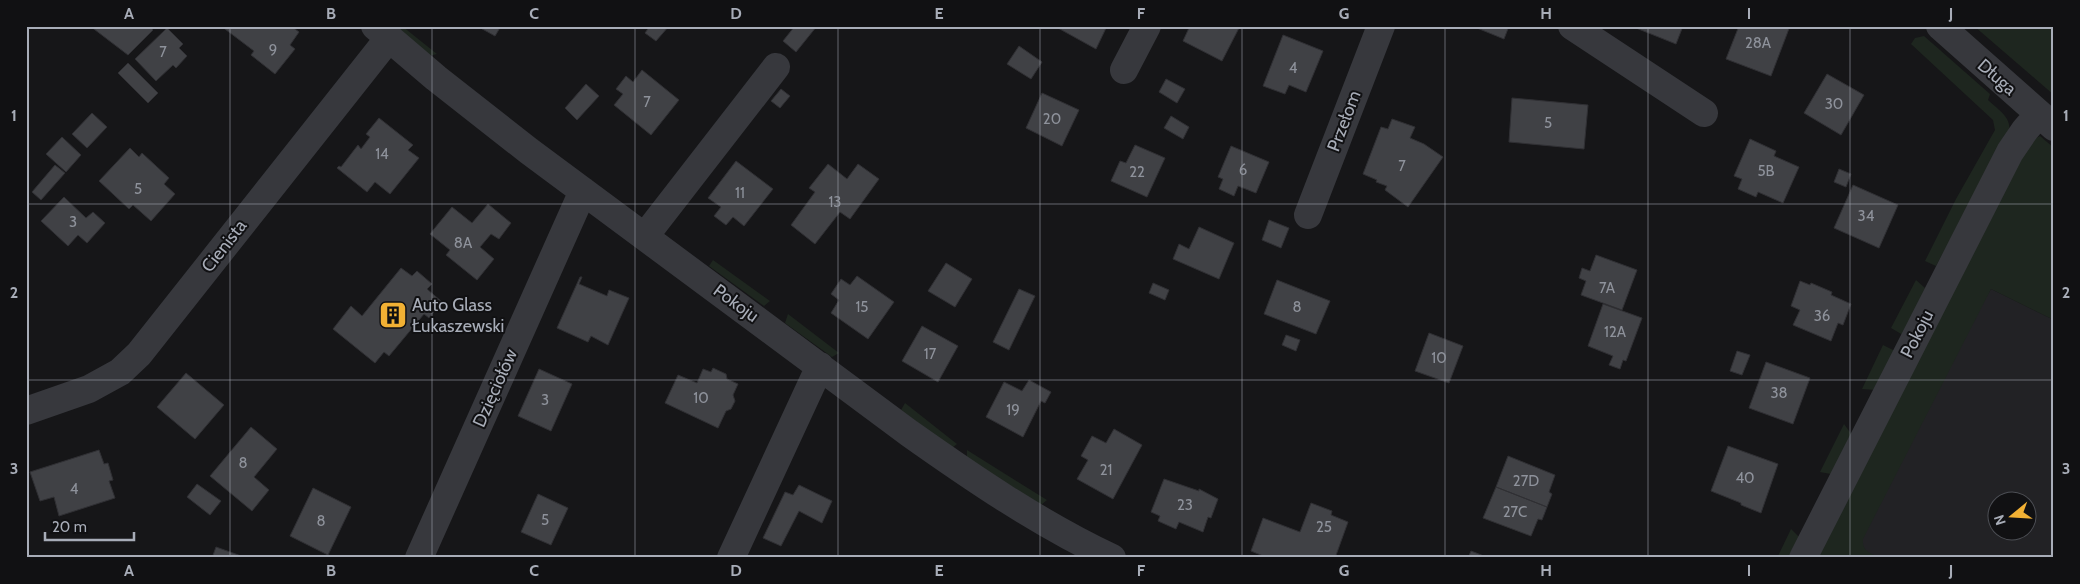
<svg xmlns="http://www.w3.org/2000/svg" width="2080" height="584" font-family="Cabin,sans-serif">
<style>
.built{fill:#222225;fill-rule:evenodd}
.green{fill:#1e261f}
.building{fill:#404145;stroke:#303034}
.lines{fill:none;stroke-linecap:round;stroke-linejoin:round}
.minor{stroke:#37383d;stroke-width:28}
.grid{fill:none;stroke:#a8adb8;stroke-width:1;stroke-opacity:0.55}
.labels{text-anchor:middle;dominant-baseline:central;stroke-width:4;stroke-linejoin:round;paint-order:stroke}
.number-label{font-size:15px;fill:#8e929b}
.street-label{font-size:18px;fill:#a8adb8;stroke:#111113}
.poi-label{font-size:18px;fill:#a8adb8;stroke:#111113;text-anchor:start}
.neatline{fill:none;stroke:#a8adb8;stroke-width:2}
.grid-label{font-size:16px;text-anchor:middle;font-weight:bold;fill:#a8adb8}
</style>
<rect width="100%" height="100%" fill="#161618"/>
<!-- built -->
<path class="built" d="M 1991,289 L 2054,320 L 2054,558 L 1825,558 ZM 1998,502 L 2028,502 L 2028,532 L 1998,532 Z"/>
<!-- green -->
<path class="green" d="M 392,26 L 402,26 L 437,54 L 429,56 Z
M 1974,26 L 2051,26 L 2054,28 L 2054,95 Z
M 1924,36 L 1990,94 L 1988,100 C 1997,109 2012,117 2009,131 L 1936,266 L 1925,261 L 1956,199 L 1995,130 L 1993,120 L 1911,44 L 1915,38 Z
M 2040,136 L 2054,148 L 2054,320 L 1991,289 L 1863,539 C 1862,552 1871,553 1881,558 L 1814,558 L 2005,184 L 2032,140 Z
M 713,260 L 770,301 L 764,306 L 709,266 Z
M 1916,280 L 1925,288 L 1903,335 L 1891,328 Z
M 788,314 L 839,353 L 832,357 L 785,323 Z
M 1883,345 L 1895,351 L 1876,390 L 1862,389 Z
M 905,403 L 957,444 L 952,448 L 901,410 Z
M 1844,424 L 1852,435 L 1831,474 L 1820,472 Z
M 967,450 L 1047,500 L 1041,505 L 967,458 Z
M 1791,529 L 1799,537 L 1788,558 L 1777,558 Z"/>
<!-- building -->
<path class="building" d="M 90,26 L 149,26 L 153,30 L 128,55 Z
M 221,26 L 291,26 L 299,32 L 290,45 L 295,49 L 275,74 L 251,55 L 254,51 Z
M 477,26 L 501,26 L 495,36 Z
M 650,26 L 669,26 L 656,41 L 645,33 Z
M 795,26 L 817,26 L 796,52 L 783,41 Z
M 1059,26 L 1107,26 L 1096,49 L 1058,28 Z
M 1185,26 L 1240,26 L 1222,61 L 1183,41 L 1189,28 Z
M 1478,26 L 1509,26 L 1504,39 L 1477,28 Z
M 1631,26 L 1683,26 L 1676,44 Z
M 1739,26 L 1790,26 L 1771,76 L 1726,59 Z
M 167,28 L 183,44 L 179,48 L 187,56 L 176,68 L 173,65 L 156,81 L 135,59 Z
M 1283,35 L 1323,51 L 1306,92 L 1289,85 L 1285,94 L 1263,86 Z
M 1019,46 L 1042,62 L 1031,79 L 1007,64 Z
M 128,63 L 158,93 L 148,103 L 118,73 Z
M 642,70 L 679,100 L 651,135 L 614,105 L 623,94 L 616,89 L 626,76 L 633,82 Z
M 1827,74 L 1864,95 L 1841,135 L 1804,113 Z
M 1166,79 L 1185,89 L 1177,103 L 1159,92 Z
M 586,84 L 599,96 L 577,120 L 565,108 Z
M 781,89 L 790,96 L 780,108 L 771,101 Z
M 1042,93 L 1079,110 L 1062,146 L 1026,128 Z
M 1512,98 L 1588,105 L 1584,149 L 1509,142 Z
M 92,113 L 107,127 L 87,148 L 72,134 Z
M 1171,116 L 1189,127 L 1183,139 L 1164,128 Z
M 379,118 L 413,145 L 408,150 L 419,158 L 390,194 L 375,182 L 367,192 L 337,168 L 339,166 L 341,167 L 358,145 L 361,149 L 370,137 L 366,134 Z
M 1392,119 L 1415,127 L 1410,138 L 1424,144 L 1443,157 L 1408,207 L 1385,190 L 1387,186 L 1376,182 L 1377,180 L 1363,174 L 1381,127 L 1388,129 Z
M 62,137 L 81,155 L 66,172 L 46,154 Z
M 1750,139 L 1776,151 L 1774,156 L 1799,167 L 1783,203 L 1758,192 L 1756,197 L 1738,189 L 1742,179 L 1734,176 Z
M 1135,145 L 1165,158 L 1147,197 L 1111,181 L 1120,161 L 1126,163 Z
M 1231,146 L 1269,162 L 1256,193 L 1238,186 L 1234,196 L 1219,189 L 1223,179 L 1218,177 Z
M 130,148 L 139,157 L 142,153 L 169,178 L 164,184 L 175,194 L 151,221 L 133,205 L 129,209 L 99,181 Z
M 736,161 L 773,189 L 744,226 L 733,217 L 726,225 L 714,216 L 721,207 L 708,198 Z
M 828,164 L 847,179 L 858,164 L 879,179 L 850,219 L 840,212 L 815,244 L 791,225 L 815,192 L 809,188 Z
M 55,165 L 65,173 L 41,200 L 32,192 Z
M 1839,169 L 1851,174 L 1846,187 L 1834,182 Z
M 1853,185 L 1898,205 L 1879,248 L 1834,228 Z
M 64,197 L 86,218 L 93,212 L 105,223 L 87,243 L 78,235 L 68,246 L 41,221 Z
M 488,204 L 511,223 L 499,239 L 491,234 L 480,247 L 494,259 L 477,280 L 446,255 L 450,250 L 430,234 L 452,207 L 472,223 Z
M 1269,220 L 1289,228 L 1281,248 L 1262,240 Z
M 1199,227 L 1234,243 L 1219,279 L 1173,259 L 1179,244 L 1189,249 Z
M 1596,255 L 1637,270 L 1622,310 L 1581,295 L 1586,281 L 1579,278 L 1582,268 L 1590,271 Z
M 946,263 L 972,279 L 955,307 L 928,291 Z
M 401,268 L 412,276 L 417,271 L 432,284 L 427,289 L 442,302 L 429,318 L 424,314 L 389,356 L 384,352 L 375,363 L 333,329 L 351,306 L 362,316 Z
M 857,276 L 894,302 L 868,339 L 831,313 L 839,300 L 831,294 L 841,279 L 850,285 Z
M 580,277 L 582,277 L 579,284 L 607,296 L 609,290 L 629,298 L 608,345 L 591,336 L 588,342 L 557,328 Z
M 1277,280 L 1330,301 L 1316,334 L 1264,314 Z
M 1800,281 L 1810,285 L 1811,283 L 1832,292 L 1831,295 L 1851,304 L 1843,325 L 1838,323 L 1831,341 L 1793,325 L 1800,310 L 1791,306 Z
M 1153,283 L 1169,290 L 1165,300 L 1149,293 Z
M 1019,289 L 1035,296 L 1009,350 L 993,342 Z
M 1603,304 L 1642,318 L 1626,361 L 1623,360 L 1620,369 L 1609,365 L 1613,356 L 1588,346 Z
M 922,326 L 958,346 L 938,382 L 902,361 Z
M 1429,333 L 1463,346 L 1449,383 L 1415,371 Z
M 1286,335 L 1300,340 L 1296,351 L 1282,345 Z
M 1737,351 L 1750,355 L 1742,375 L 1730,371 Z
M 1766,362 L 1810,378 L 1793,424 L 1749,408 Z
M 713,368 L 726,374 L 727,379 L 738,384 L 733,395 L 735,401 L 731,409 L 726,411 L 718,428 L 665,403 L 678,375 L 697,383 L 703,369 L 711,372 Z
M 539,369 L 572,384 L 551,431 L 518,416 Z
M 186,373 L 224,405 L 195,439 L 157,407 Z
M 1029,380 L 1051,392 L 1045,403 L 1041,401 L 1023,437 L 986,417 L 1004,382 L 1022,391 Z
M 251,427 L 277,449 L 254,477 L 269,490 L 252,511 L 210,476 Z
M 1114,429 L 1142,445 L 1113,499 L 1077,479 L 1088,460 L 1081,456 L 1092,436 L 1106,443 Z
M 1728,446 L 1778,464 L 1761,513 L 1741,505 L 1741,503 L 1711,491 Z
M 99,450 L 104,464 L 108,463 L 113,480 L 109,481 L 115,498 L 59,516 L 54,497 L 40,501 L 30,472 Z
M 1508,456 L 1555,475 L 1549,492 L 1552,494 L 1547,507 L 1496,487 Z
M 1164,479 L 1199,491 L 1199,489 L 1218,499 L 1211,518 L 1208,517 L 1203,532 L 1179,522 L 1176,529 L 1158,521 L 1160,516 L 1151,512 Z
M 197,484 L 221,501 L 210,515 L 187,497 Z
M 799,485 L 832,501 L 822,523 L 799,511 L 781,546 L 763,538 L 785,492 L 793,495 Z
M 1496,487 L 1547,507 L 1542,520 L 1538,519 L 1531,536 L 1483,518 Z
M 313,488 L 351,507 L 328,555 L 290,536 Z
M 538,494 L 568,508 L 551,545 L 521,532 Z
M 1311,503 L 1332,511 L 1331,515 L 1348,522 L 1335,558 L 1299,558 L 1293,556 L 1292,558 L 1268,558 L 1251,551 L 1263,518 L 1300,532 Z
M 216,547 L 244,557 L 244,558 L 212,558 Z
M 1471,551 L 1489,558 L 1468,558 Z"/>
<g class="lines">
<!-- minor -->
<path class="minor" d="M 375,26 L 436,78 L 529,151 L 909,433 C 974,479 1040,524 1112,558
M 1572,26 L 1704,113
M 1940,26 L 2054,127
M 1124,70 L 1147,26
M 1308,215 L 1381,26
M 645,236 L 776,67
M 26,411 L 89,389 L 120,372 L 139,354 L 389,38
M 419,558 L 583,191
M 731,558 L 820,366
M 1803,558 L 2010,152 L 2025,130 L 2039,114"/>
</g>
<!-- grid -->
<path class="grid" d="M 230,26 L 230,558M 432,26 L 432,558M 635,26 L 635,558M 838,26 L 838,558M 1040,26 L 1040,558M 1242,26 L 1242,558M 1445,26 L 1445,558M 1648,26 L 1648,558M 1850,26 L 1850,558M 26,204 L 2054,204M 26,380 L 2054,380"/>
<!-- icons -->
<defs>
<g id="building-square" transform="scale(1.4375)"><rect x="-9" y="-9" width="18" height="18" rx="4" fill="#f2b134" stroke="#111113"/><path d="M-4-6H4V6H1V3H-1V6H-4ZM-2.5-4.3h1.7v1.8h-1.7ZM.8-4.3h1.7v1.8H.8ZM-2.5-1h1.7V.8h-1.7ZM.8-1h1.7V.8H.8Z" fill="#111"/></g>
</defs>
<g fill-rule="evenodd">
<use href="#building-square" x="393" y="315"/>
</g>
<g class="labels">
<!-- number labels -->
<g class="number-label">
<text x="1758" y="43">28A</text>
<text x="273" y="50">9</text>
<text x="163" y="52">7</text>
<text x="1293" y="68">4</text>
<text x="647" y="102">7</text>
<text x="1834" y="104">30</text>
<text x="1052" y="119">20</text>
<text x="1548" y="123">5</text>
<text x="382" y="154">14</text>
<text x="1402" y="166">7</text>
<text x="1243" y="170">6</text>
<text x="1766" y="171">5B</text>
<text x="1137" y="172">22</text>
<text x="138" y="189">5</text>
<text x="740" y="193">11</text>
<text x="835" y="202">13</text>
<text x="1866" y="216">34</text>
<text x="73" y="222">3</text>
<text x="463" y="243">8A</text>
<text x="1607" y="288">7A</text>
<text x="862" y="307">15</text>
<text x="1297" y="307">8</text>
<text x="1822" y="316">36</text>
<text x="1615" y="332">12A</text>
<text x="930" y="354">17</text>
<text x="1439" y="358">10</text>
<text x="1779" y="393">38</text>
<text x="701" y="398">10</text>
<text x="545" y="400">3</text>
<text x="1013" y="410">19</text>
<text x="243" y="463">8</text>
<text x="1106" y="470">21</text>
<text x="1745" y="478">40</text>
<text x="1526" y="481">27D</text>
<text x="74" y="489">4</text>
<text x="1185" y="505">23</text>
<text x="1515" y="512">27C</text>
<text x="545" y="520">5</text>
<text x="321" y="521">8</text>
<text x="1324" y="527">25</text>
</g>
<!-- street labels -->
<g class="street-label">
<text transform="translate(1997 77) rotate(41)">Długa</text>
<text transform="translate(1344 121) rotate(-69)">Przełom</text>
<text transform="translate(224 246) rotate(-52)">Cienista</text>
<text transform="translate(736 303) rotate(36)">Pokoju</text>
<text transform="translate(1917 334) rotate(-63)">Pokoju</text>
<text transform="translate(495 388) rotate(-66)">Dzięciołów</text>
</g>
<!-- poi labels -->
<g class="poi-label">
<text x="412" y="305">Auto Glass<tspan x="412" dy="21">Łukaszewski</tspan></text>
</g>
</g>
<!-- border -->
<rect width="2080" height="584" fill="none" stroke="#111113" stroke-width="55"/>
<!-- north arrow -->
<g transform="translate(2012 516) rotate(252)"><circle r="24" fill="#111113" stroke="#4d4f55"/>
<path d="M0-4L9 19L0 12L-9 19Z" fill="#f2b134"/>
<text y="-8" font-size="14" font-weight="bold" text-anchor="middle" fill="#a8adb8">N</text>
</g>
<!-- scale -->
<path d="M45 532v8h89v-8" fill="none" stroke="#a8adb8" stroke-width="2.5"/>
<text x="52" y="532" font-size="15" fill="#a8adb8" stroke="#111113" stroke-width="4" paint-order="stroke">20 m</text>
<rect x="28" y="28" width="2024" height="528" class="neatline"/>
<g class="grid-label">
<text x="129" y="19">A</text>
<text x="331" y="19">B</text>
<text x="534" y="19">C</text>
<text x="736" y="19">D</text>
<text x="939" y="19">E</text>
<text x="1141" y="19">F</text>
<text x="1344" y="19">G</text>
<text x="1546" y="19">H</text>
<text x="1749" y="19">I</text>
<text x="1951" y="19">J</text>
<text x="14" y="121">1</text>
<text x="2066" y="121">1</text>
<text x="14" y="298">2</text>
<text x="2066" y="298">2</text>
<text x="14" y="474">3</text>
<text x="2066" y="474">3</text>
<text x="129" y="576">A</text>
<text x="331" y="576">B</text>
<text x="534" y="576">C</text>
<text x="736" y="576">D</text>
<text x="939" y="576">E</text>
<text x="1141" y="576">F</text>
<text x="1344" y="576">G</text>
<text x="1546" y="576">H</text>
<text x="1749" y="576">I</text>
<text x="1951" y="576">J</text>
</g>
</svg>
